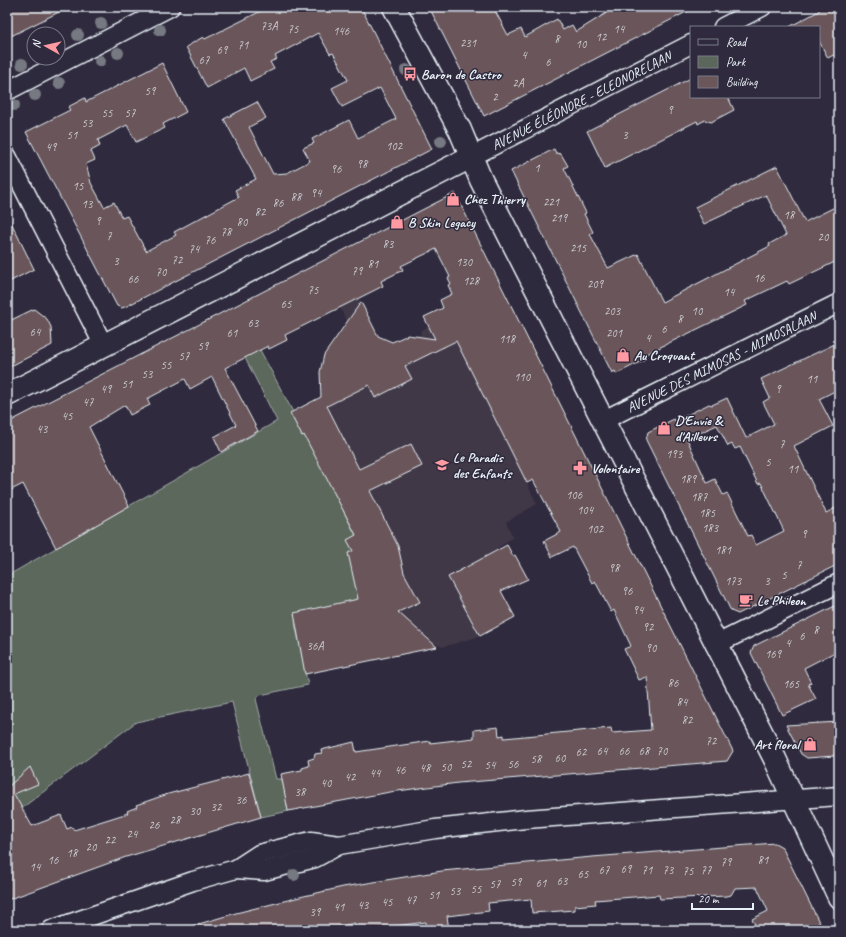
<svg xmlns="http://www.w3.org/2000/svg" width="846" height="937" font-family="Caveat,sans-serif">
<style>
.built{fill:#413746}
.green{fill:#5c675c;stroke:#a2acaa}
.building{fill:#6b565a;stroke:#e8f1f8;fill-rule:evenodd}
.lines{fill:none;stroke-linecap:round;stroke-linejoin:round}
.street-casing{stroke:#e8f1f8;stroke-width:21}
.secondary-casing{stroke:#e8f1f8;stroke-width:25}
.street{stroke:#2f2a3d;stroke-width:18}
.secondary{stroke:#2f2a3d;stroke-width:22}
.tree{fill:#767982}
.labels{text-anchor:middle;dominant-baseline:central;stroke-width:3;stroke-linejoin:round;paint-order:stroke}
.number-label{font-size:12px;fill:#c9cad0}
.poi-label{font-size:14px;font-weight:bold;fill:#e8f1f8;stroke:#2f2a3d;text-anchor:start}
.street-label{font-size:14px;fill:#e8f1f8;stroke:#2f2a3d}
</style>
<rect width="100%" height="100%" fill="#2f2a3d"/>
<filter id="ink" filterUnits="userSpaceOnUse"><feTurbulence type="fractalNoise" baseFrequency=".025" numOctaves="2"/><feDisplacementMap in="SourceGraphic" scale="8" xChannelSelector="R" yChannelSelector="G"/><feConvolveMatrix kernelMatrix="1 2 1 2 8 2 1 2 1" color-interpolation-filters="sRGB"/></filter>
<g filter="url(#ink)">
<!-- built -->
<path class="built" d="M 336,254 L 380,339 L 391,343 L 408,335 L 414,338 L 421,334 L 420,331 L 429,326 L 424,317 L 443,308 L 544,474 L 527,483 L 537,504 L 506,522 L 513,537 L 484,558 L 515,617 L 480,636 L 443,647 L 435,644 L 435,647 L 305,674 L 295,623 L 366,556 L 310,445 L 302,436 L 290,414 L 321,397 L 322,378 L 320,378 L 320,372 L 322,363 L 324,361 L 323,360 L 325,355 L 348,324 L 317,263 Z"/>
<!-- green -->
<path class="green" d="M 259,348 L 293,412 L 291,414 L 302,436 L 305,434 L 366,556 L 371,608 L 295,623 L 308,685 L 260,695 L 256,699 L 276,779 L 282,779 L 289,811 L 261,817 L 232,702 L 136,722 L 22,808 L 7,784 L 7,576 L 277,421 L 244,356 Z"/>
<!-- building -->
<path class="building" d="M 7,7 L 69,7 L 7,38 Z
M 269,7 L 361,7 L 432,149 L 127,306 L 122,308 L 117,306 L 26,132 L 70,110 L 68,107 L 85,98 L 86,102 L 162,63 L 186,112 L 163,124 L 165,128 L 136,142 L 127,125 L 98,140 L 100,146 L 91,151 L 95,160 L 86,164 L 91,183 L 104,207 L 114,202 L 122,218 L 127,216 L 146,251 L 176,235 L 174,232 L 239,197 L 235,190 L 256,179 L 224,119 L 257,102 L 266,118 L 249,127 L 273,174 L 287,173 L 310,161 L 303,148 L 314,143 L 312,139 L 349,120 L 358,138 L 396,119 L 380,88 L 342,107 L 332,88 L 348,80 L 333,53 L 330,54 L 318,33 L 275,56 L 277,59 L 270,62 L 274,69 L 250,81 L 244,68 L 207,88 L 186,47 L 203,37 L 205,39 Z
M 429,7 L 493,7 L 508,35 L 521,29 L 525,37 L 557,19 L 563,30 L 572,25 L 576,32 L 616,7 L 696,7 L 484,116 Z
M 819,7 L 839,7 L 839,52 L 828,58 L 819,41 L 819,27 L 789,27 L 819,11 Z
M 691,78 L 691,97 L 728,97 L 734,110 L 711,122 L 705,120 L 698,124 L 697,121 L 605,168 L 587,131 Z
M 554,149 L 556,153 L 561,154 L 568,166 L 564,168 L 586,213 L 584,214 L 593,232 L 590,234 L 608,268 L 638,254 L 662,302 L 770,246 L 769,244 L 786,235 L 766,195 L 704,224 L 695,207 L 777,166 L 805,222 L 839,205 L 839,260 L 789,284 L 787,281 L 745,301 L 747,305 L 642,356 L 644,360 L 616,374 L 615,371 L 612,373 L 511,171 Z
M 455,193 L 733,751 L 727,761 L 458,783 L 390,792 L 288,811 L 281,774 L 302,770 L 302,768 L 309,766 L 308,760 L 314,758 L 315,754 L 322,753 L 321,750 L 354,742 L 356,752 L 430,741 L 430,743 L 474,738 L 474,730 L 498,727 L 499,736 L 504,735 L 504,738 L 611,728 L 612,733 L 651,730 L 647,677 L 639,680 L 624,649 L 631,646 L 614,610 L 611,612 L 595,581 L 592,583 L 573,547 L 552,557 L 544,541 L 561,532 L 533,480 L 527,483 L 456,341 L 405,366 L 412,379 L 375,398 L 369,385 L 327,406 L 359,469 L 411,444 L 422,466 L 370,491 L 398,546 L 404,573 L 420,602 L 398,612 L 437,647 L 305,674 L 294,613 L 358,599 L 348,553 L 353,551 L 347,540 L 356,535 L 304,435 L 302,436 L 290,413 L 321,397 L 320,372 L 324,355 L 361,302 L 378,336 L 392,342 L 408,335 L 435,339 L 424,317 L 443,308 L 440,300 L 452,294 L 448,285 L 451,284 L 448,278 L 450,277 L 436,249 L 401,266 L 403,270 L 381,281 L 383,286 L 285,335 L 287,340 L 269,349 L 268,346 L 225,368 L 258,431 L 221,452 L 214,437 L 236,425 L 212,377 L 190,389 L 185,379 L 147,399 L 150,405 L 130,415 L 125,405 L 89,427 L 129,506 L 56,548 L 23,484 L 7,492 L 7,423 Z
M 7,214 L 34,269 L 7,283 Z
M 34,309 L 47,319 L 51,327 L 52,345 L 7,368 L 7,322 Z
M 839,342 L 839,389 L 819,399 L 833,426 L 794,446 L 826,513 L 839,506 L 839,564 L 738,614 L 731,611 L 646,440 L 648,432 L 674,419 L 675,421 L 709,404 L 712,405 L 727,398 L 746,438 L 774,424 L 763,402 L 770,398 L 761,379 ZM 717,425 L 728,446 L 732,444 L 735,449 L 740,447 L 758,484 L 761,483 L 784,531 L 756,545 L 751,535 L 748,536 L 727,493 L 723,495 L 715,479 L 707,483 L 687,439 Z
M 507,545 L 513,556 L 515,555 L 528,579 L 501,591 L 515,617 L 480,636 L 448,577 Z
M 839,604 L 839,650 L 804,668 L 811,683 L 808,684 L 816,699 L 782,715 L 751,653 L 754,646 Z
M 839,722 L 839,753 L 834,754 L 834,756 L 807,758 L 801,754 L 786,725 Z
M 30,767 L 38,784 L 14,794 L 32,826 L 61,815 L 67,829 L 72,827 L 74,830 L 128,813 L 127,811 L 137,807 L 136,805 L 168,794 L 249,773 L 261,817 L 126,857 L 7,900 L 7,782 L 9,786 Z
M 775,843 L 782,847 L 823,930 L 758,930 L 752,919 L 768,911 L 757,887 L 735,888 L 731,895 L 727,896 L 660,899 L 659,895 L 595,900 L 596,904 L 575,906 L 575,910 L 532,913 L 531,899 L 488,903 L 489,911 L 447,916 L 449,930 L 427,930 L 426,922 L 365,930 L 356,930 L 355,923 L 323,930 L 193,930 L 192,926 L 236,913 L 304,896 L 343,887 L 442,871 L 592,857 Z"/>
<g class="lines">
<!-- street casing -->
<g class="street-casing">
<g id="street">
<path d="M 723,27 L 762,7"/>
<path d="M 7,91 L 170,7"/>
<path d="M 7,156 L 104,346"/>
<path id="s1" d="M 471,157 L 691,44"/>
<path id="s2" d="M 604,420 L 839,303"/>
<path d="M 715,645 L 839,583"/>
<path d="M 236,869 L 264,871 L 315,858 L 339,845"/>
<path d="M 51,930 L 193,881 L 236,869 L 259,854 L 311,841 L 339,845 L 435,829 L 526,819 L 839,796"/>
</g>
</g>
<!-- secondary casing -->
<g class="secondary-casing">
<path id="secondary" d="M 394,7 L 460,130 L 481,180 L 775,759 L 839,897
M 7,395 L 471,157"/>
</g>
<!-- street -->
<use href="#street" class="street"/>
<!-- secondary -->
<use href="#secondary" class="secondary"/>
</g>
<!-- trees -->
<g class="tree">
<circle cx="101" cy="23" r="6"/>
<circle cx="160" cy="30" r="6"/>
<circle cx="78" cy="35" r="6"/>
<circle cx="118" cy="53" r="6"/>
<circle cx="100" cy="61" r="6"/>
<circle cx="22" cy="64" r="6"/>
<circle cx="406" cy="70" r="6"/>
<circle cx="59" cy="83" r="6"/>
<circle cx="35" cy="95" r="6"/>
<circle cx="14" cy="105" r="6"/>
<circle cx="441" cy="141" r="6"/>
<circle cx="294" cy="875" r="6"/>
</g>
</g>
<!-- icons -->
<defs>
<g id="bus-bare" transform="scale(1.08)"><path d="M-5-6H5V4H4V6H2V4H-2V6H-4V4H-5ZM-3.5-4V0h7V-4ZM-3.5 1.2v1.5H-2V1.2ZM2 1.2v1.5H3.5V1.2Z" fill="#ff9aa2" stroke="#2f2a3d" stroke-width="2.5" paint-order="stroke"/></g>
<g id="shop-bare" transform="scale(1.08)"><path d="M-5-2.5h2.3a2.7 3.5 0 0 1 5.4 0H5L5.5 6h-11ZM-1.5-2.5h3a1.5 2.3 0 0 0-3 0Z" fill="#ff9aa2" stroke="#2f2a3d" stroke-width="2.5" paint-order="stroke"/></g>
<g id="school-bare" transform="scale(1.08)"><path d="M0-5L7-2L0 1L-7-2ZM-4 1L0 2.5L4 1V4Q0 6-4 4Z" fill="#ff9aa2" stroke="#2f2a3d" stroke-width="2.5" paint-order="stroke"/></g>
<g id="pharmacy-bare" transform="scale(1.08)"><path d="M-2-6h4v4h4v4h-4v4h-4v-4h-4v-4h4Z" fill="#ff9aa2" stroke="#2f2a3d" stroke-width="2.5" paint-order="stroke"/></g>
<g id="cafe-bare" transform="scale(1.08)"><path d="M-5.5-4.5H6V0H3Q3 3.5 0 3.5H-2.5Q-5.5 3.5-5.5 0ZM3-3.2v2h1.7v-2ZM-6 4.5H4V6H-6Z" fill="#ff9aa2" stroke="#2f2a3d" stroke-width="2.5" paint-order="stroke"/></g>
</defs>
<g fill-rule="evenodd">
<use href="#bus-bare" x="410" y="74"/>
<use href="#shop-bare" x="453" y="199"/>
<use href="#shop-bare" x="397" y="222"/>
<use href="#shop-bare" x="623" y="355"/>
<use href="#shop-bare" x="664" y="428"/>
<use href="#school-bare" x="442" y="465"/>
<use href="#pharmacy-bare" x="580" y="468"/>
<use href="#cafe-bare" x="746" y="600"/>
<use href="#shop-bare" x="810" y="744"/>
</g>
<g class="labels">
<!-- number labels -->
<g class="number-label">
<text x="269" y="26">73A</text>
<text x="293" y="29">75</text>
<text x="619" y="29">14</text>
<text x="341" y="31">146</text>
<text x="601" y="37">12</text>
<text x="557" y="39">8</text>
<text x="468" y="43">231</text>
<text x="581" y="44">10</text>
<text x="243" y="45">71</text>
<text x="222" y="50">69</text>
<text x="524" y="55">4</text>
<text x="204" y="60">67</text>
<text x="548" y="62">6</text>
<text x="518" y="83">2A</text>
<text x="150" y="91">59</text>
<text x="495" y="97">2</text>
<text x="670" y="110">9</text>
<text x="107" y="113">55</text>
<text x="130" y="113">57</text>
<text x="87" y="123">53</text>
<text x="72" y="135">51</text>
<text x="625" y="135">3</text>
<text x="394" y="146">102</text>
<text x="51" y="147">49</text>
<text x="362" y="164">98</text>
<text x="537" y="168">1</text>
<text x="336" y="169">96</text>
<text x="78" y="186">15</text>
<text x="316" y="193">94</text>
<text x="296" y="197">88</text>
<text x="551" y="202">221</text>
<text x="278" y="203">86</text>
<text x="87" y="204">13</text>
<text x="260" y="212">82</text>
<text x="789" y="215">18</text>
<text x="559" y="218">219</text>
<text x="98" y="221">9</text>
<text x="242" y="222">80</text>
<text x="226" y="232">78</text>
<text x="109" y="236">7</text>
<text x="823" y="237">20</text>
<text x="210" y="240">76</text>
<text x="388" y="244">83</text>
<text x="578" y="248">215</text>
<text x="194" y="249">74</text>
<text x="177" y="260">72</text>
<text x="116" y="261">3</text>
<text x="464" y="262">130</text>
<text x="373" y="264">81</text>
<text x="357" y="271">79</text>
<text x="161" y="272">70</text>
<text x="759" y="278">16</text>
<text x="133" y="279">66</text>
<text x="471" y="281">128</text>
<text x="595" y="284">209</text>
<text x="313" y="290">75</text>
<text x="729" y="292">14</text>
<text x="286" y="304">65</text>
<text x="612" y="311">203</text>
<text x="697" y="311">10</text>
<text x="680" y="319">8</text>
<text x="253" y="323">63</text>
<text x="664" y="329">6</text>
<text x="35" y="332">64</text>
<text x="232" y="333">61</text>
<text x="614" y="333">201</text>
<text x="648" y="338">4</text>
<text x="507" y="339">118</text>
<text x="203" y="346">59</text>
<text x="184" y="356">57</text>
<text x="166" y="365">55</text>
<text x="147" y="374">53</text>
<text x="522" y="377">110</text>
<text x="812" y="379">11</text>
<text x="127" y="384">51</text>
<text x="106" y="389">49</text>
<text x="778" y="389">9</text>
<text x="88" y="402">47</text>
<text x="67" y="416">45</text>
<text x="42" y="429">43</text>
<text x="782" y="444">7</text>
<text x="674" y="454">193</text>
<text x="768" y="462">5</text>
<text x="793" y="469">11</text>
<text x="688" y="479">189</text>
<text x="574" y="495">106</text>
<text x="699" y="497">187</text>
<text x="585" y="510">104</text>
<text x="707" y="513">185</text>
<text x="710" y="528">183</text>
<text x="595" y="529">102</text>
<text x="804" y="534">9</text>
<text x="723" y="550">181</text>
<text x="799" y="565">7</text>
<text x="614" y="568">98</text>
<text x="784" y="575">5</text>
<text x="733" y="581">173</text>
<text x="767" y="581">3</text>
<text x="627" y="591">96</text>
<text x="638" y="610">94</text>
<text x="648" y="627">92</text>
<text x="816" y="630">8</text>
<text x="802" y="636">6</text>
<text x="788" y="643">4</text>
<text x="315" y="646">36A</text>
<text x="651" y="648">90</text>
<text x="773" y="654">169</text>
<text x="673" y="683">86</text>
<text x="791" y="684">165</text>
<text x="682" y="702">84</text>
<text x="687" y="720">82</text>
<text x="711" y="741">72</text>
<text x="602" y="751">64</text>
<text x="624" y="751">66</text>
<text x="644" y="751">68</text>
<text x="662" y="751">70</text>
<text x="581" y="752">62</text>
<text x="560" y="758">60</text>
<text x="536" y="759">58</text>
<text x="466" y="764">52</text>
<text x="513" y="764">56</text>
<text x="490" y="765">54</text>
<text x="446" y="767">50</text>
<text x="425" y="768">48</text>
<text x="400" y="770">46</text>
<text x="375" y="773">44</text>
<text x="350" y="777">42</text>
<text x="326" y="783">40</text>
<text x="300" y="792">38</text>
<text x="241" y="800">36</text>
<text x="216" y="807">32</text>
<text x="195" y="811">30</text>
<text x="175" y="820">28</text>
<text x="154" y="825">26</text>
<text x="132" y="834">24</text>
<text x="110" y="840">22</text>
<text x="91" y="847">20</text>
<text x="72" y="853">18</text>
<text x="53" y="860">16</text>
<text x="763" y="860">81</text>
<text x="726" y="862">79</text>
<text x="35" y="867">14</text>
<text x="626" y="869">69</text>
<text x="604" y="870">67</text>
<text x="647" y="870">71</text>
<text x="668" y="870">73</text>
<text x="706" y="870">77</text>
<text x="688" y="871">75</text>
<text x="583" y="874">65</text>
<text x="562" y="881">63</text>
<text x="516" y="882">59</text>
<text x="541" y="883">61</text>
<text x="495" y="884">57</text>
<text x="476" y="889">55</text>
<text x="455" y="891">53</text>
<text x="434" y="895">51</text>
<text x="411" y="900">47</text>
<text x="387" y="902">45</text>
<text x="363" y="905">43</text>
<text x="339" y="907">41</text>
<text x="315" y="912">39</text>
</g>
<!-- poi labels -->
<g class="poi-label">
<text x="421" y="74">Baron de Castro</text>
<text x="464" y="199">Chez Thierry</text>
<text x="408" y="222">B Skin Legacy</text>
<text x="634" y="355">Au Croquant</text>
<text x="675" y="420">D'Envie &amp;<tspan x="675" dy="16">d'Ailleurs</tspan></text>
<text x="453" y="457">Le Paradis<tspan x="453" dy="16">des Enfants</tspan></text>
<text x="591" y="468">Volontaire</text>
<text x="757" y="600">Le Phileon</text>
<text x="799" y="744" text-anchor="end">Art floral</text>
</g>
<!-- street labels -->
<g class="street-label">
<text stroke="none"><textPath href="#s1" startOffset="124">AVENUE ÉLÉONORE - ELEONORELAAN</textPath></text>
<text stroke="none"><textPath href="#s2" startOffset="131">AVENUE DES MIMOSAS - MIMOSALAAN</textPath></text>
</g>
</g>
<!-- margin -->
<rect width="846" height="937" fill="none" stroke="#2f2a3d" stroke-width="24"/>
<rect x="12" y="12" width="822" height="913" fill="none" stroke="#e8f1f8" stroke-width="1.5" filter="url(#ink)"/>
<!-- legend -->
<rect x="690" y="26" width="130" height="72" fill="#2f2a3d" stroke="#797a88"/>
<rect x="698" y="39" width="20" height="6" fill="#2f2a3d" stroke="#797a88"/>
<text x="726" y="46" font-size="12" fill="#e8f1f8">Road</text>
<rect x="698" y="56" width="20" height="12" fill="#5c675c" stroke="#797a88"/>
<text x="726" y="66" font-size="12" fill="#e8f1f8">Park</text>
<rect x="698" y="76" width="20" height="12" fill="#6b565a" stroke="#797a88"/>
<text x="726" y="86" font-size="12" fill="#e8f1f8">Building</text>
<!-- north arrow -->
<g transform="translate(46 46) rotate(278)"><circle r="19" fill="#2f2a3d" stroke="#797a88"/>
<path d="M0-3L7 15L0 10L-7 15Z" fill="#ff9aa2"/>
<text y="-6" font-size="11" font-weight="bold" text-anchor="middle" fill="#e8f1f8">N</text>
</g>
<!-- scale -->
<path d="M692 903v6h61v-6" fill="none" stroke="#e8f1f8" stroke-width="2"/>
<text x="698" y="903" font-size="12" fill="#e8f1f8" stroke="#2f2a3d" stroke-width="3" paint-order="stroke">20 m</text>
</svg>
